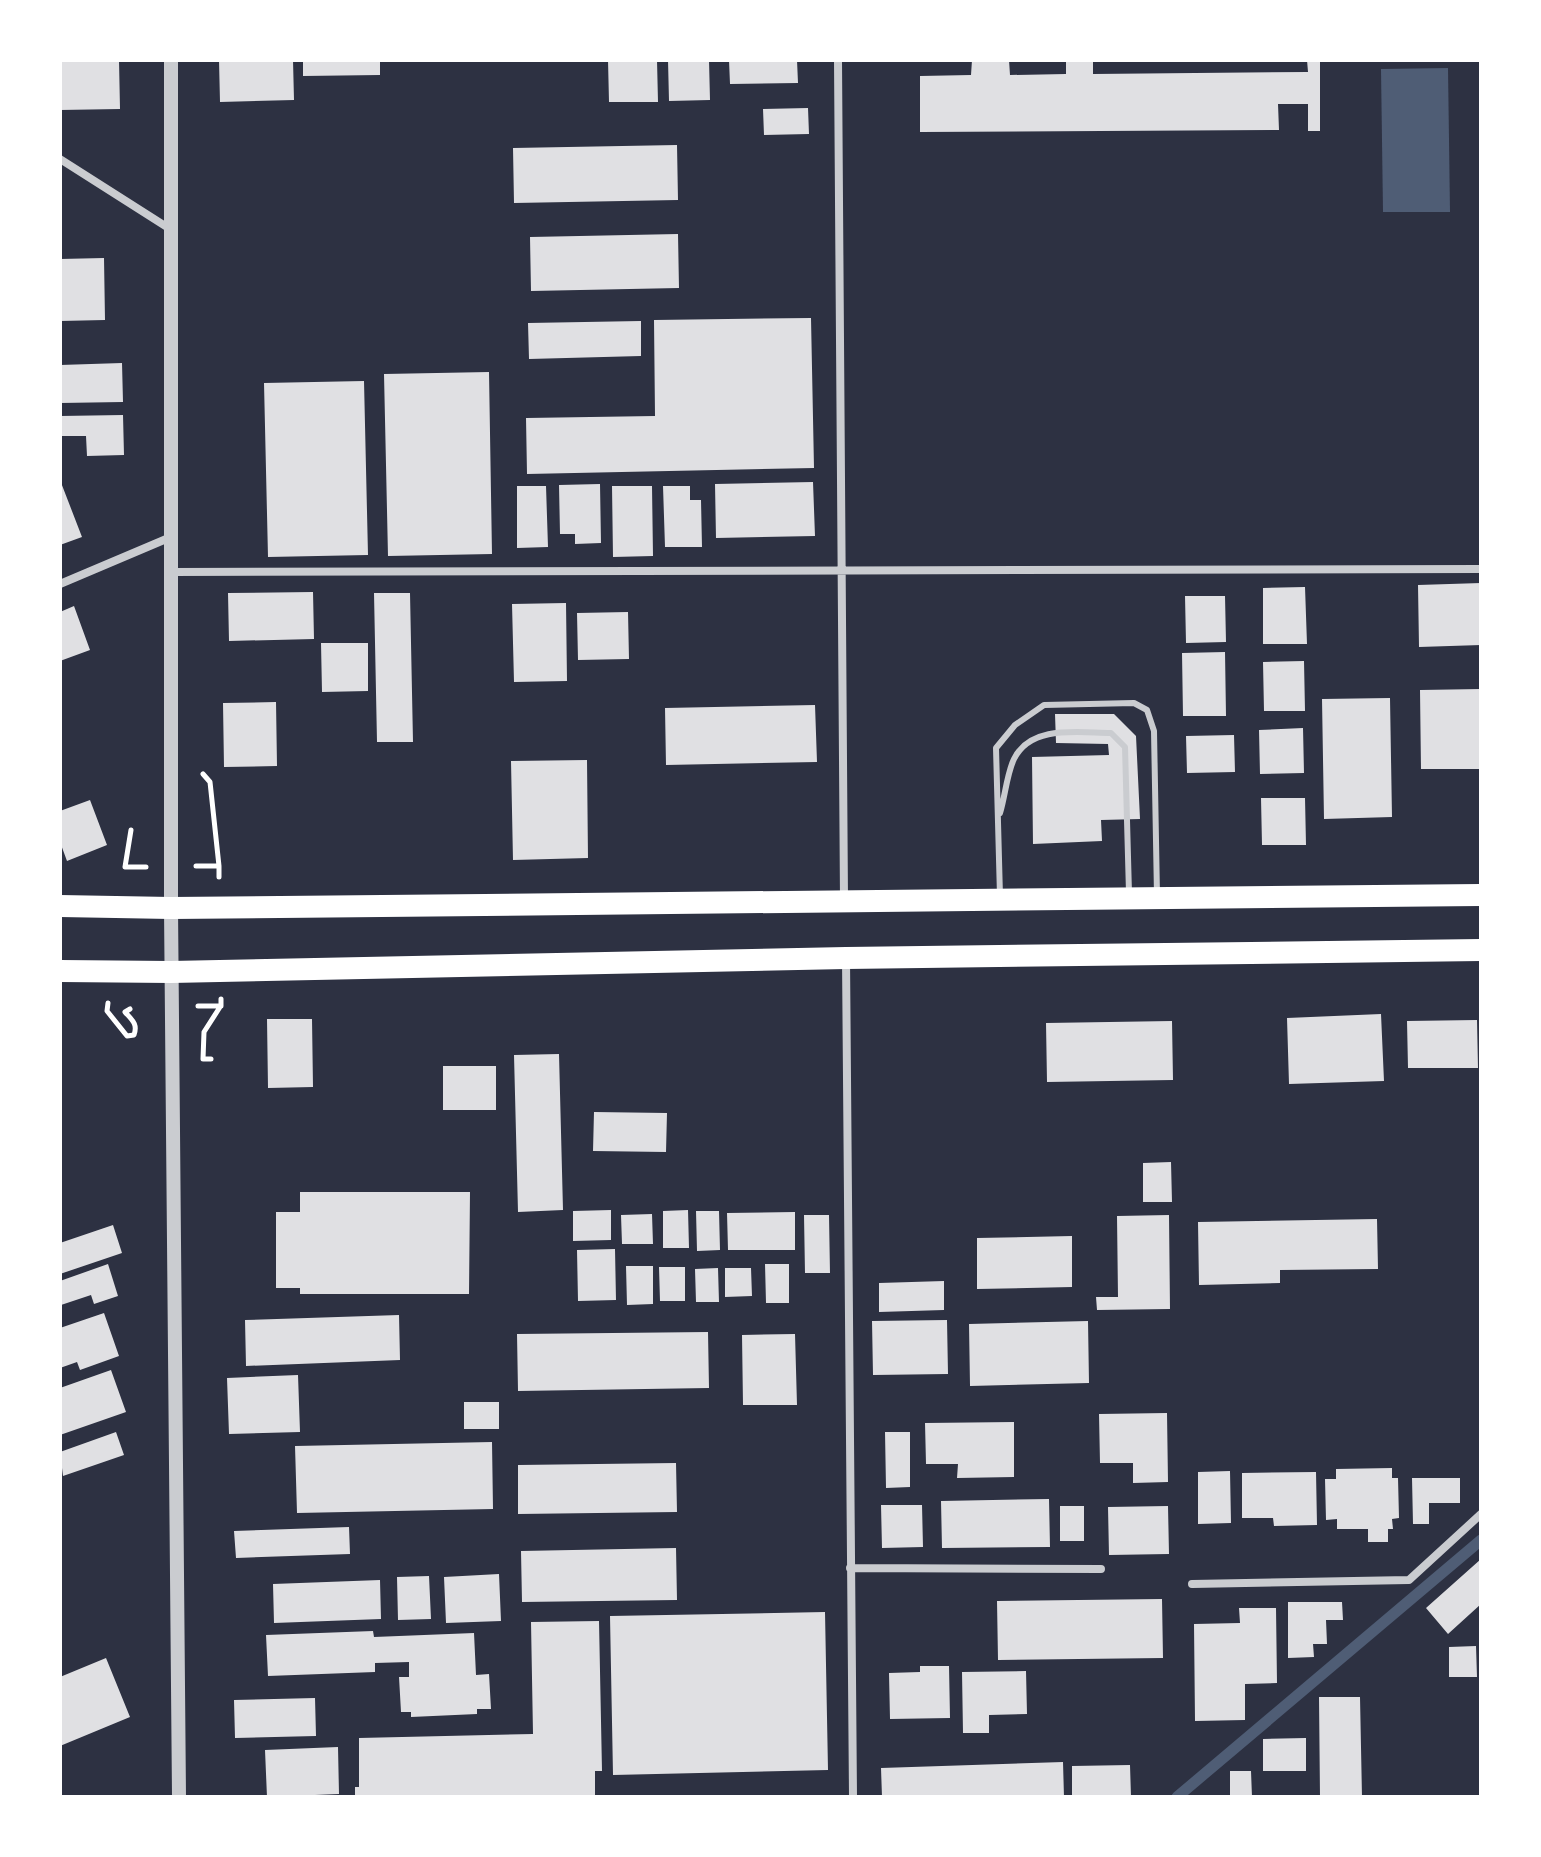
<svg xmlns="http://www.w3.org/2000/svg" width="1541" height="1857" font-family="'Source Serif 4',serif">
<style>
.water{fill:#4f5d75}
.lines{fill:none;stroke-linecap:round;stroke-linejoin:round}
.stream{stroke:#4f5d75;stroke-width:11}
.building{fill:#e0e0e3}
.path{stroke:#fff;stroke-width:5}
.service{stroke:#caccd0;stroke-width:6}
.minor{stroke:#caccd0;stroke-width:8}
.tertiary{stroke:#caccd0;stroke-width:14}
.trunk{stroke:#fff;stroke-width:22}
</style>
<rect width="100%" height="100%" fill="#2d3142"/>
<!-- water -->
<path class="water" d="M 1448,68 L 1450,212 L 1383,212 L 1381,69 Z"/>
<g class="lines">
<!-- stream -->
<path class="stream" d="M 1177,1797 L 1481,1540"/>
</g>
<!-- building -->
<path class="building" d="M 60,60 L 119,60 L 120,109 L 60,110 Z
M 219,60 L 293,60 L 294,100 L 220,102 Z
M 303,60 L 380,60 L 380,75 L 303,76 Z
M 608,60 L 657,60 L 658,102 L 609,102 Z
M 668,60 L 709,60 L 710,100 L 669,101 Z
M 729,60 L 797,60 L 798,83 L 730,84 Z
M 972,60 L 1009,60 L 1010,75 L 1066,74 L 1066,60 L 1093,60 L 1093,74 L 1308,72 L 1307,60 L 1320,60 L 1320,131 L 1308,131 L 1308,104 L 1278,104 L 1279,130 L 920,132 L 920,76 L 971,75 Z
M 808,108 L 809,134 L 764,135 L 763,109 Z
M 677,145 L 678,200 L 514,203 L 513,148 Z
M 678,234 L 679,288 L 531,291 L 530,237 Z
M 104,258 L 105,320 L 60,321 L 60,259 Z
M 811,318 L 814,468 L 527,474 L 526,418 L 655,416 L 654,320 Z
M 641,321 L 641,356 L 529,359 L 528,323 Z
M 122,363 L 123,402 L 60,403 L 60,365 Z
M 489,372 L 492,554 L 388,556 L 384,374 Z
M 364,381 L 368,555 L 268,557 L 264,383 Z
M 123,415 L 124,455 L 87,456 L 86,436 L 60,436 L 60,416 Z
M 60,480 L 82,537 L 60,545 Z
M 813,482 L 815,536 L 716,538 L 715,484 Z
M 600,484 L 601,543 L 575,544 L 575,534 L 560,534 L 559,485 Z
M 517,486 L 546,486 L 548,547 L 517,548 Z
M 612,486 L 652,486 L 653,556 L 613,557 Z
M 663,486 L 690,486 L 690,500 L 701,500 L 702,547 L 665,547 Z
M 1481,583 L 1481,645 L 1419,647 L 1418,585 Z
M 1305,587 L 1307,644 L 1263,644 L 1263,588 Z
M 313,592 L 314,639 L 229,641 L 228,593 Z
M 374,593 L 410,593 L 413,742 L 377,742 Z
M 1185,596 L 1225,596 L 1226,642 L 1186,643 Z
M 566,603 L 567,681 L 514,682 L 512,604 Z
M 74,606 L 90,650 L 60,661 L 60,612 Z
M 628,612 L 629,659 L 578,660 L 577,613 Z
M 321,643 L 368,643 L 368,691 L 322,692 Z
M 1225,652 L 1226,716 L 1183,716 L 1182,653 Z
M 1304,661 L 1305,711 L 1264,711 L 1263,662 Z
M 1481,689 L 1481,769 L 1421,769 L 1420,690 Z
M 1390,698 L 1392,817 L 1324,819 L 1322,699 Z
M 276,702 L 277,766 L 224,767 L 223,703 Z
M 815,705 L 817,762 L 666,765 L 665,708 Z
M 1055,714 L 1114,714 L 1136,736 L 1140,819 L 1101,820 L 1102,841 L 1033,844 L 1032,757 L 1109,755 L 1108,744 L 1056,743 Z
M 1303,728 L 1304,773 L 1260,774 L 1259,730 Z
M 1234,735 L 1235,772 L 1187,773 L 1186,736 Z
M 587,760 L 588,858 L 513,860 L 511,761 Z
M 1261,798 L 1305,798 L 1306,845 L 1262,845 Z
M 90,800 L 107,845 L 67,861 L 60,842 L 60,811 Z
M 1381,1014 L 1384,1081 L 1289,1084 L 1287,1018 Z
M 267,1019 L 312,1019 L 313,1087 L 268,1088 Z
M 1477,1020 L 1478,1068 L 1408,1068 L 1407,1021 Z
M 1172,1021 L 1173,1080 L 1047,1082 L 1046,1023 Z
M 559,1054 L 563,1210 L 518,1212 L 514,1055 Z
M 443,1066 L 496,1066 L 496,1110 L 443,1110 Z
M 594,1112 L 667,1113 L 666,1152 L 593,1151 Z
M 1171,1162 L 1172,1202 L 1143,1202 L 1143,1163 Z
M 300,1192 L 470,1192 L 469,1294 L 300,1294 L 300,1288 L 276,1288 L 276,1212 L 300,1212 Z
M 611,1210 L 611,1240 L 573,1241 L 573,1211 Z
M 688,1210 L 689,1248 L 663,1248 L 663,1211 Z
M 696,1211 L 719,1211 L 720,1250 L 697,1251 Z
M 795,1212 L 795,1250 L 728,1250 L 727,1213 Z
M 652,1214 L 653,1244 L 622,1244 L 621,1215 Z
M 804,1215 L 829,1215 L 830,1273 L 805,1273 Z
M 1169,1215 L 1170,1309 L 1097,1310 L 1096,1297 L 1118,1297 L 1117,1216 Z
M 1377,1219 L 1378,1269 L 1280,1270 L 1280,1283 L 1199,1285 L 1198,1222 Z
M 113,1225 L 122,1253 L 60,1274 L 60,1243 Z
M 1072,1236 L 1072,1287 L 977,1289 L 977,1238 Z
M 615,1249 L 616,1300 L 578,1301 L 577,1250 Z
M 108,1264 L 118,1296 L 94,1304 L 91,1295 L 61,1305 L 60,1281 Z
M 765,1264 L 789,1264 L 789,1303 L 766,1303 Z
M 626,1266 L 653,1266 L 653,1304 L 627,1305 Z
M 659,1267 L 685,1267 L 685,1301 L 660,1301 Z
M 718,1268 L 719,1302 L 696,1302 L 695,1269 Z
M 725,1268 L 751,1268 L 752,1296 L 725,1297 Z
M 944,1281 L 944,1310 L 879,1312 L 879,1283 Z
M 104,1313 L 119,1356 L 80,1370 L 77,1362 L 60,1368 L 60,1328 Z
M 399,1315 L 400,1360 L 246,1366 L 245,1320 Z
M 947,1320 L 948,1374 L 873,1375 L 872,1321 Z
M 1088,1321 L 1089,1383 L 970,1386 L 969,1324 Z
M 708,1332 L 709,1388 L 518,1391 L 517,1334 Z
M 795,1334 L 797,1405 L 743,1405 L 742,1335 Z
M 111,1370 L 126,1412 L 60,1435 L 60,1388 Z
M 298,1375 L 300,1432 L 229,1434 L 227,1378 Z
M 464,1402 L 499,1402 L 499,1429 L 464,1429 Z
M 1167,1413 L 1168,1482 L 1133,1483 L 1133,1463 L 1100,1463 L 1099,1414 Z
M 1014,1422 L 1014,1477 L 957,1478 L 958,1464 L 926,1464 L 925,1423 Z
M 116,1432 L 124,1455 L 63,1476 L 60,1452 Z
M 885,1432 L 910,1432 L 910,1487 L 886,1488 Z
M 492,1442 L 493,1509 L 297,1513 L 295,1446 Z
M 676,1463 L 677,1512 L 518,1514 L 518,1465 Z
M 1392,1468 L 1392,1478 L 1398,1478 L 1399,1518 L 1392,1519 L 1393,1529 L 1388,1529 L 1388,1542 L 1368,1542 L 1368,1529 L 1337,1529 L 1337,1519 L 1326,1520 L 1325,1479 L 1336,1479 L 1336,1469 Z
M 1230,1471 L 1231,1523 L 1198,1524 L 1198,1472 Z
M 1316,1472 L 1317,1525 L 1274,1526 L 1273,1518 L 1242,1518 L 1242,1473 Z
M 1412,1478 L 1460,1478 L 1460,1503 L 1429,1503 L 1429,1524 L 1413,1524 Z
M 1049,1499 L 1050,1547 L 942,1548 L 941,1501 Z
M 881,1505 L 922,1505 L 923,1547 L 882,1548 Z
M 1060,1506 L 1084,1506 L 1084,1541 L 1060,1541 Z
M 1168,1506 L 1169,1554 L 1109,1555 L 1108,1507 Z
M 349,1527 L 350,1554 L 236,1558 L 234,1531 Z
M 676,1548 L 677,1600 L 522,1602 L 521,1551 Z
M 1481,1559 L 1481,1604 L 1448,1634 L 1426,1608 Z
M 499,1574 L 501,1621 L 446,1623 L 444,1577 Z
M 429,1576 L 431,1619 L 398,1620 L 397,1577 Z
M 380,1580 L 381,1619 L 274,1623 L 273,1584 Z
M 1162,1599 L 1163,1658 L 998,1660 L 997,1601 Z
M 1288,1602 L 1342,1602 L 1343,1620 L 1326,1620 L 1327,1644 L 1313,1644 L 1314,1657 L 1288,1658 Z
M 1239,1608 L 1276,1608 L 1277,1683 L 1245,1684 L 1245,1720 L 1195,1721 L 1194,1624 L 1240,1623 Z
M 825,1612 L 828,1770 L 613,1775 L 610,1616 Z
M 599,1621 L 602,1771 L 595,1771 L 595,1797 L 355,1797 L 355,1787 L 359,1787 L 359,1738 L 533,1734 L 531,1622 Z
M 373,1631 L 374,1637 L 474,1633 L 476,1675 L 489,1674 L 491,1709 L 477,1709 L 477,1714 L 411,1717 L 411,1712 L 401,1712 L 399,1677 L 409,1677 L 409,1662 L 375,1663 L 375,1672 L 268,1676 L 266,1635 Z
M 1476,1646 L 1477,1677 L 1449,1677 L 1449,1647 Z
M 106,1658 L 130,1717 L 60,1746 L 60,1677 Z
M 920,1666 L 949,1666 L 950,1718 L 890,1719 L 889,1673 L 920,1672 Z
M 1026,1671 L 1027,1714 L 989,1715 L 989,1733 L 963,1733 L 962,1672 Z
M 1319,1697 L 1360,1697 L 1362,1797 L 1320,1797 Z
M 315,1698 L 316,1736 L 235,1738 L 234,1700 Z
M 1306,1738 L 1306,1771 L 1263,1771 L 1263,1739 Z
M 338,1747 L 339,1794 L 267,1797 L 265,1750 Z
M 1063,1762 L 1064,1797 L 882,1797 L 881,1768 Z
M 1130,1765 L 1131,1797 L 1072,1797 L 1072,1766 Z
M 1230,1771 L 1251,1771 L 1252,1797 L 1230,1797 Z"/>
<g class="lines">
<!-- path -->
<path class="path" d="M 203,774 L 210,782 L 219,866
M 131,830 L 125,867 L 146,867
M 196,866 L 219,866 L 219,877
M 108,1003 L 107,1011 L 127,1036 L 134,1035 C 138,1024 132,1020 125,1012 L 130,1009
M 198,1006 L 221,1006 L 221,999
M 211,1059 L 203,1059 L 204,1032 L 220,1007"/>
<!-- service -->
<path class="service" d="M 1000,813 C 1005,797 1007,773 1014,759 C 1031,724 1080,733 1111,733 L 1125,747 L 1129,893
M 1000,896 L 996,748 L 1015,725 L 1044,705 L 1134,703 L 1147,710 L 1154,731 L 1157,895"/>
<!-- minor -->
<path class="minor" d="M 838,60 L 844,900
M 60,159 L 170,229
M 171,572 L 1481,569
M 60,584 L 171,537
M 846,958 L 853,1797
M 850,1568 L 1101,1569
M 1192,1584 L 1409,1580 L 1481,1514"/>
<!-- tertiary -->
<path class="tertiary" d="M 171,60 L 171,908 L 179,1797"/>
<!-- trunk -->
<path class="trunk" d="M 60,906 L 171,908 L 1481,895
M 60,971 L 171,972 L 846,958 L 1481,950"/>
</g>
<!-- border -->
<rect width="1541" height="1857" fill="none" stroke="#ffffff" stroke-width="124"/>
</svg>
